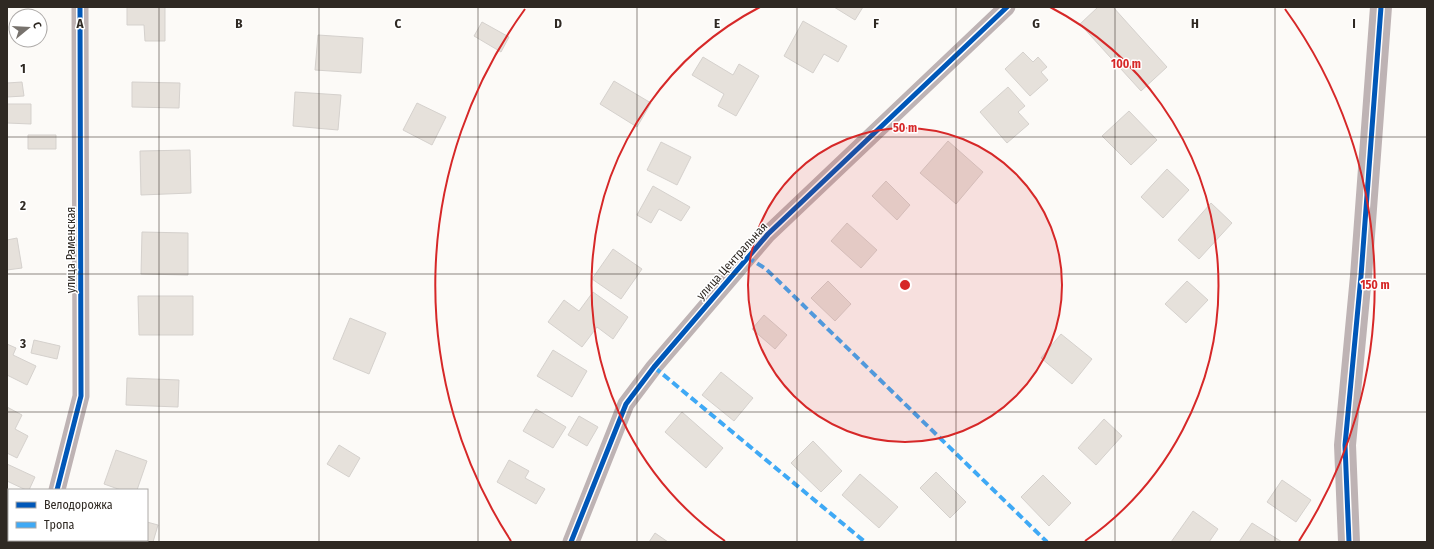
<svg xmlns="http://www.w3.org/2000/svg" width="1434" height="549" font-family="'Fira Sans Condensed',sans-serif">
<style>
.building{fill:#e6e1db;stroke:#d5d1cd}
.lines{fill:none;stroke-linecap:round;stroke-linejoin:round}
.minor{stroke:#beb3b4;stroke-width:17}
.tertiary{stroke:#beb3b4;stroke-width:22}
.quiet{stroke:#3fa9f5;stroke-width:4;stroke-dasharray:8 4;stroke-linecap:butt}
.cycleway-casing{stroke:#fff;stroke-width:8}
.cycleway{stroke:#0057b8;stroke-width:5}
.grid{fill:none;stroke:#2f2923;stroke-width:1;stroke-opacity:0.55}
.ring{fill:none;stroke:#d62828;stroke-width:2}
.labels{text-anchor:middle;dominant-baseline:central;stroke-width:3;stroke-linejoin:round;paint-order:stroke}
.street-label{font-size:12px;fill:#2f2923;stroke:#fff}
.grid-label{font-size:13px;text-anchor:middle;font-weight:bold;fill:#2f2923;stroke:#fff;stroke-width:3;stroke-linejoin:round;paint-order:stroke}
.centre{fill:#d62828;stroke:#fff;stroke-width:2}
.ring-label{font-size:12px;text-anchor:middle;font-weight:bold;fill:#d62828;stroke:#fff;stroke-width:3;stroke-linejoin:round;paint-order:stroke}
</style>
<rect width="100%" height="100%" fill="#fcfaf7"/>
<!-- building -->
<path class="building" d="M 127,7 L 165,7 L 165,41 L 145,41 L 144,25 L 127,25 Z
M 834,7 L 863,7 L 855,20 Z
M 1098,7 L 1113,7 L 1167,67 L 1141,91 L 1080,24 Z
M 803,21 L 847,46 L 838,62 L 824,54 L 813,73 L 784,56 Z
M 482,22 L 509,37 L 501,52 L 474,36 Z
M 318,35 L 363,38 L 361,73 L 315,70 Z
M 1023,52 L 1033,62 L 1038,57 L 1047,67 L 1041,72 L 1048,80 L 1030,96 L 1005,69 Z
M 703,57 L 733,75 L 739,64 L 759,76 L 736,116 L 718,106 L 724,94 L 692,75 Z
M 614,81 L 651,103 L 637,127 L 600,104 Z
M 22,82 L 24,96 L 7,97 L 7,83 Z
M 132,82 L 180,83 L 179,108 L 132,107 Z
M 1008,87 L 1025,106 L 1018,112 L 1029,124 L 1007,143 L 980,112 Z
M 295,92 L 341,95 L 338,130 L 293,126 Z
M 417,103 L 446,117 L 432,145 L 403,130 Z
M 7,104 L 31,104 L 31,124 L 7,123 Z
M 1129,111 L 1157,140 L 1131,165 L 1102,136 Z
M 28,135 L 56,135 L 56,149 L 28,149 Z
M 948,141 L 983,172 L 956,204 L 920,173 Z
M 661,142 L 691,157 L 677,185 L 647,170 Z
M 190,150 L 191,193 L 141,195 L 140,151 Z
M 1167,169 L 1189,190 L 1163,218 L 1141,197 Z
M 886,181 L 910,205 L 897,220 L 872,196 Z
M 653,186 L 690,207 L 681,221 L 659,209 L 651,223 L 637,215 Z
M 1211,203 L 1232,223 L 1199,259 L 1178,240 Z
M 847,223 L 877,250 L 861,268 L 831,241 Z
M 142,232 L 188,233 L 188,275 L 141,274 Z
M 17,238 L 22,268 L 7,270 L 7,240 Z
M 613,249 L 642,269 L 621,299 L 592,279 Z
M 828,281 L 851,304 L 835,321 L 811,298 Z
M 1187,281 L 1208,300 L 1186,323 L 1165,304 Z
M 593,292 L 628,317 L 613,339 L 597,327 L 582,347 L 548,322 L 564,300 L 579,311 Z
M 138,296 L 193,296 L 193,335 L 139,335 Z
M 764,315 L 787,335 L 775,349 L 752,329 Z
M 350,318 L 386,333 L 369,374 L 333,359 Z
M 1061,334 L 1092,359 L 1072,384 L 1041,358 Z
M 34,340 L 60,346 L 57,359 L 31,353 Z
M 7,344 L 16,348 L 13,355 L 36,366 L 27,385 L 7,375 Z
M 553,350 L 587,371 L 572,397 L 537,376 Z
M 721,372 L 753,398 L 734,421 L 702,395 Z
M 127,378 L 179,380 L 178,407 L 126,405 Z
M 7,407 L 22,415 L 15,429 L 28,436 L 17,458 L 7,453 Z
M 536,409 L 566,427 L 553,448 L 523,431 Z
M 682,412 L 723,448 L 706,468 L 665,432 Z
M 579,416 L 598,427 L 587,446 L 568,435 Z
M 1104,419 L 1122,436 L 1096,465 L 1078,448 Z
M 813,441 L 842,471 L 821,492 L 791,463 Z
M 339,445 L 360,458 L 349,477 L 327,464 Z
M 116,450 L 147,461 L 137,490 L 121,490 L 104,484 Z
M 509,460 L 529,471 L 525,478 L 545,489 L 536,504 L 497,482 Z
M 7,464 L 35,477 L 29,490 L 26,490 L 7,481 Z
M 936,472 L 966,502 L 950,518 L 920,488 Z
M 860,474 L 898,507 L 879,528 L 842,495 Z
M 1043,475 L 1071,503 L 1049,526 L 1021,497 Z
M 1282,480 L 1311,500 L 1296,522 L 1267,502 Z
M 1193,511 L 1218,529 L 1209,542 L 1171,542 Z
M 147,522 L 158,525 L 153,542 L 130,542 L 123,540 L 147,540 Z
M 1252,523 L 1282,542 L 1239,542 Z
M 655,533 L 668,542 L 649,542 Z"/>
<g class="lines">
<!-- minor -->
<path class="minor" d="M 57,490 L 81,396 L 80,7
M 45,542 L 45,540
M 571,542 L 626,404 L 654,367 L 768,234 L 1007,7"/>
<!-- tertiary -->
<path class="tertiary" d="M 1349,542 L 1345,445 L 1361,276 L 1381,7"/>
<!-- quiet -->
<path class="quiet" d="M 747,257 L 766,269 L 1047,542
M 654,367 L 865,542
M 45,542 L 45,540"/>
<!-- cycleway casing -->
<g class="cycleway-casing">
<path id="cycleway" d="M 57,490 L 81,396 L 80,7
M 571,542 L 626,404 L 654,367 L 768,234 L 1007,7
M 1349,542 L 1345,445 L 1361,276 L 1381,7"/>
</g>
<!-- cycleway -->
<use href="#cycleway" class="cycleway"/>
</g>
<!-- grid -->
<path class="grid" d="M 159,7 L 159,542M 319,7 L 319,542M 478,7 L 478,542M 637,7 L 637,542M 797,7 L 797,542M 956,7 L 956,542M 1115,7 L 1115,542M 1275,7 L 1275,542M 7,137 L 1427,137M 7,274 L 1427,274M 7,412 L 1427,412"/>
<!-- distance rings -->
<circle cx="905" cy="285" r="157" fill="#d62828" fill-opacity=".12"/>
<g class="ring">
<circle cx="905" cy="285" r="157"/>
<path d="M725 541A313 313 0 0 1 760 7M1050 7A313 313 0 0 1 1085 541"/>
<path d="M511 541A470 470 0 0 1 525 9M1285 9A470 470 0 0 1 1299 541"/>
</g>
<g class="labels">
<!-- street labels -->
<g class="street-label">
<text transform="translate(71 250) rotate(-90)">улица Раменская</text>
<text transform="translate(732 261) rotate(-48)">улица Центральная</text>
</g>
</g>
<g class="grid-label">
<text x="80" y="28">A</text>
<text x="239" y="28">B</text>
<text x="398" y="28">C</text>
<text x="558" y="28">D</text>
<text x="717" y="28">E</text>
<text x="876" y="28">F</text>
<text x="1036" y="28">G</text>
<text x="1195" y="28">H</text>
<text x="1354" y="28">I</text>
<text x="23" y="73">1</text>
<text x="23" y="210">2</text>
<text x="23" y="348">3</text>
</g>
<circle cx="905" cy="285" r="6" class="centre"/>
<g class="ring-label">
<text x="1126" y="68">100 m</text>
<text x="905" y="132">50 m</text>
<text x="1375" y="289">150 m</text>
</g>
<!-- border -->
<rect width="1434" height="549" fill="none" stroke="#2f2923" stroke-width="16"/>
<!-- legend -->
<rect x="8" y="489" width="140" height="52" fill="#ffffff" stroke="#aca9a7"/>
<rect x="16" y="502" width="20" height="6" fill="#0057b8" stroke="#aca9a7"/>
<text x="44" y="509" font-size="12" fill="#2f2923">Велодорожка</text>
<rect x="16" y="522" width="20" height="6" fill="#3fa9f5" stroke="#aca9a7"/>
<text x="44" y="529" font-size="12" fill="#2f2923">Тропа</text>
<!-- north arrow -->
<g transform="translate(28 28) rotate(72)"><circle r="19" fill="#ffffff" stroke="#aca9a7"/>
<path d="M0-3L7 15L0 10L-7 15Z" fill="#77726d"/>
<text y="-6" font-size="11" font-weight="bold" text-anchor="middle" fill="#2f2923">С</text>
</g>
</svg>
